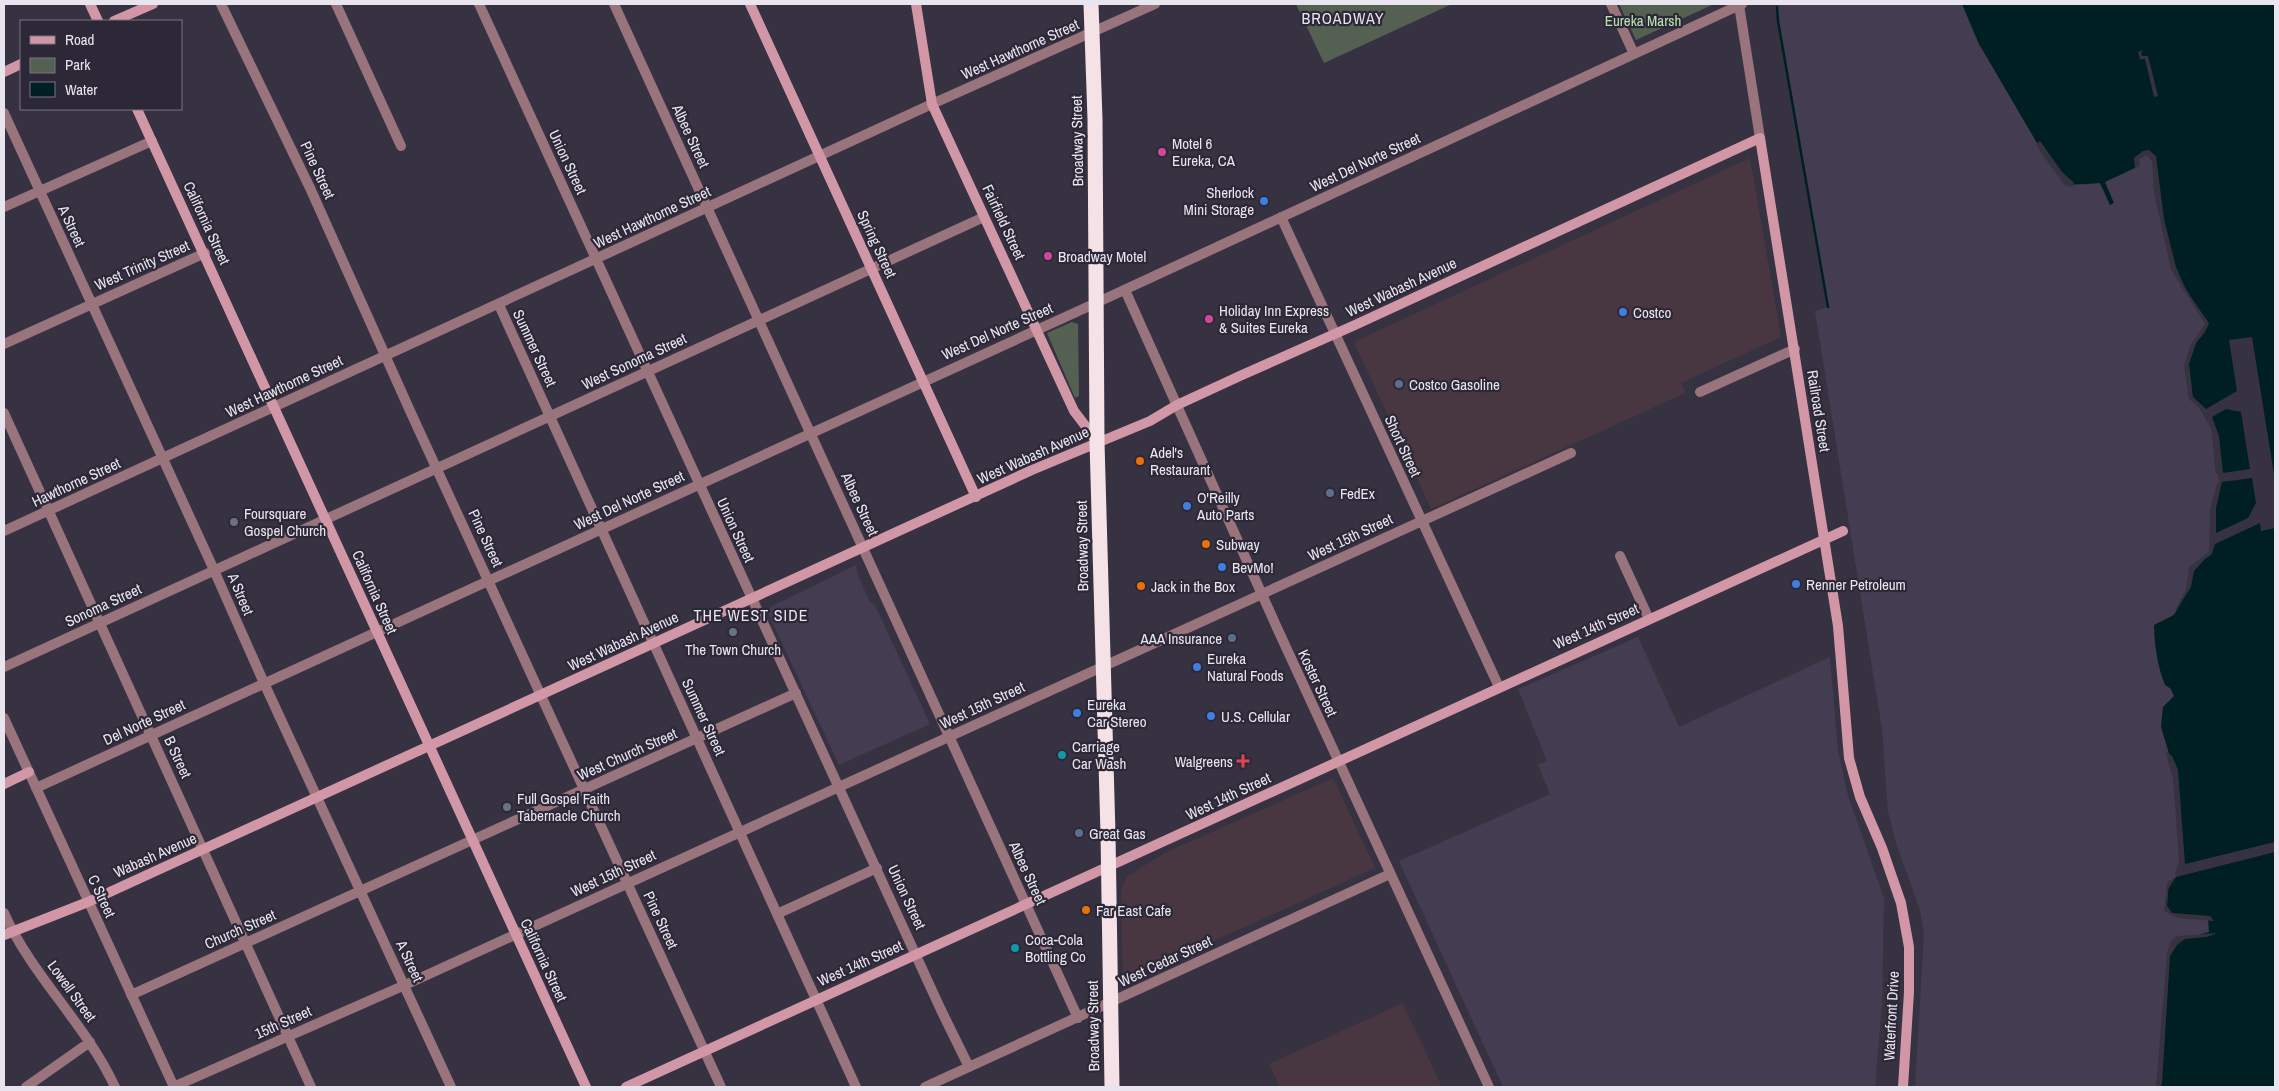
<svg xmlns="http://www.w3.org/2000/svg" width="2279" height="1091" font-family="'Archivo Narrow',sans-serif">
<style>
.commercial{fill:#483741}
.built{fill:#443d52}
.green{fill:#546051}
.water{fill:#001f23}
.pier{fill:#373242;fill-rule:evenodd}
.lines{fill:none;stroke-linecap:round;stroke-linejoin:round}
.stream{stroke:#001f23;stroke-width:2.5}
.street{stroke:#99747d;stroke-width:10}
.secondary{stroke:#d297a6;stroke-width:10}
.highway{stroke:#f5e2e6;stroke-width:15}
.hotel-dot{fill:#d1479c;stroke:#2d2837;stroke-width:2}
.shop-dot{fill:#3f7fe0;stroke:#2d2837;stroke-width:2}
.service-dot{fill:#5c6f8a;stroke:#2d2837;stroke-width:2}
.food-dot{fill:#e8710a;stroke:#2d2837;stroke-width:2}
.worship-dot{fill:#6b7280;stroke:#2d2837;stroke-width:2}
.culture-dot{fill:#0f9aa8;stroke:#2d2837;stroke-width:2}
.health-dot{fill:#e0444e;stroke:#2d2837;stroke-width:2}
.labels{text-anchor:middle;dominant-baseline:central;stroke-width:4.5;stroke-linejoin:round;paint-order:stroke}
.park-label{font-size:15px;fill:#bae1b1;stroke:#2d2837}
.street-label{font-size:15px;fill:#e8e5ef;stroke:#2d2837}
.poi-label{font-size:15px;fill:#e8e5ef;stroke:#2d2837;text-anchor:start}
.neighbourhood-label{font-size:16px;letter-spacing:1px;fill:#e8e5ef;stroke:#2d2837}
</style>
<rect width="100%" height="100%" fill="#373242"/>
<!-- commercial -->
<path class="commercial" d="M 1750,158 L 1781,337 L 1681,383 L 1685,393 L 1431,509 L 1354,342 Z
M 1333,778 L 1375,868 L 1123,982 L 1121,890 L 1127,876 L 1165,853 Z
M 1401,1004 L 1405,1008 L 1442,1087 L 1280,1087 L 1269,1064 Z"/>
<!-- built -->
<path class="built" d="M 1783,4 L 1962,4 L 1979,44 L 2007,88 L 2084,185 L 2100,183 L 2110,205 L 2104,182 L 2137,167 L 2136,159 L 2147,152 L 2155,159 L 2208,324 L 2201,407 L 2213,427 L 2220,487 L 2212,553 L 2174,615 L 2154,625 L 2155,646 L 2174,696 L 2163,707 L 2176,777 L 2208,918 L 2209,933 L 2158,1087 L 1915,1087 L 1924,934 L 1920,910 L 1897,846 L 1888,812 L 1882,729 L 1815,311 L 1828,307 L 1778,21 L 1777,7 Z
M 856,565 L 858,576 L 870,602 L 875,605 L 930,724 L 839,765 L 766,609 Z
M 1638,637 L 1679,727 L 1830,657 L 1838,751 L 1848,796 L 1884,898 L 1882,1003 L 1875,1087 L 1503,1087 L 1399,861 L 1550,794 L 1538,765 L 1547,761 L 1518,689 Z"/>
<!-- green -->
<path class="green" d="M 1296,4 L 1452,4 L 1324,63 Z
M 1619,4 L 1714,4 L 1636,40 Z
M 1072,322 L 1078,324 L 1079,396 L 1075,398 L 1047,333 Z"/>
<!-- water -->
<path class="water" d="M 1962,4 L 2275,4 L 2275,1087 L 2158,1087 L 2169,954 L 2173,942 L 2209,932 L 2208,918 L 2177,915 L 2166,910 L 2169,883 L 2176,877 L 2182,862 L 2176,777 L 2161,727 L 2163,707 L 2174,696 L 2171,689 L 2165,685 C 2157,665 2155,647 2154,625 L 2174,615 L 2188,590 L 2191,568 L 2212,553 L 2213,510 L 2220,487 L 2213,427 L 2201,407 L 2189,396 C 2186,360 2187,354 2208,324 L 2173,269 L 2163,228 L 2155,159 L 2146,152 L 2136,159 L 2137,167 L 2105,182 L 2114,203 L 2110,205 L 2100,183 L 2067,185 L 2037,143 L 1979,44 Z"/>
<!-- pier -->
<path class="pier" d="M 2140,51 L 2143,51 L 2141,53 L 2142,56 L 2148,56 L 2158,96 L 2154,97 L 2145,59 L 2140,59 L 2138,52 Z
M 2040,141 L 2062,172 L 2074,183 L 2072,187 L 2065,186 L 2042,154 L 2036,144 Z
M 2149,150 L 2156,156 L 2164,219 L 2176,267 L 2187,292 L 2209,323 L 2205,332 L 2196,343 L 2189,364 L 2193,397 L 2206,409 L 2237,391 L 2229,340 L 2252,337 L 2275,481 L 2275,528 L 2261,531 L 2260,523 L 2215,544 L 2212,554 L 2205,559 L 2194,571 L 2191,587 L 2172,616 L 2186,589 L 2189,567 L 2209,552 L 2210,510 L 2217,483 L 2219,482 L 2218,474 L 2216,474 L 2211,428 L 2199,408 L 2189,399 L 2184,366 L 2191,344 L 2205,324 L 2171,270 L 2154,192 L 2152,161 L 2146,155 L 2139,160 L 2140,166 L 2135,168 L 2134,158 L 2143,151 ZM 2226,409 L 2241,412 L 2250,469 L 2223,473 L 2219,436 L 2212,417 ZM 2252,478 L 2256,503 L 2248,518 L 2216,533 L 2216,508 L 2222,482 Z
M 2165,751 L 2172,756 L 2178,770 L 2185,864 L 2275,842 L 2275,852 L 2176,877 L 2168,889 L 2167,906 L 2172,913 L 2210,916 L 2214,921 L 2177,918 L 2164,911 L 2167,882 L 2176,877 L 2175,872 L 2179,862 L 2173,778 Z
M 2218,933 L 2206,937 L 2185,939 L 2177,945 L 2170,956 L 2162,1083 L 2161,1087 L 2156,1087 L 2167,952 L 2171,941 L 2177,936 Z"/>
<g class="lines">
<!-- stream -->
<path class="stream" d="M 1777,7 L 1778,21 L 1828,307"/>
<!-- street -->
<path class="street" d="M 221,4 L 310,188 L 411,413 L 721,1087
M 336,4 L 401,146
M 479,4 L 941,1010 L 969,1067
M 614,4 L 1078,1018
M 1611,4 L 1634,54
M 1739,5 L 1760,138
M 4,113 L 209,559 L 264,683 L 451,1087
M 4,207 L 152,141
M 1281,217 L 1499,687
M 1125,290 L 1278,630 L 1489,1087
M 499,305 L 856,1087
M 4,344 L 205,253
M 1700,392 L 1795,349
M 4,413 L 311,1087
M 4,531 L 932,104 L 1155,4
M 1620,556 L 1649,619
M 4,667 L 984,217
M 4,718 L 174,1087
M 36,788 L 1096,303 L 1742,4
M 4,913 C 32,976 86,1024 115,1087
M 777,914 L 877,868
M 131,995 L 796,693
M 26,1087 L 90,1042
M 173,1087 L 405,985 L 1571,453
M 925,1087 L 1390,874"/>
<!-- secondary -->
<path class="secondary" d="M 90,4 L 98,21
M 750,4 L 976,497
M 916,4 L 932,104 L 1074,411 L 1097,441
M 114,21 L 153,4
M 4,72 L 21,64
M 137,109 L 586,1087
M 4,784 L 29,772
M 4,935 L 88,902 L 1032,470 L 1150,421 L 1177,405 L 1242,375 L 1355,325 L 1760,138 L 1838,626 L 1849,758 L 1860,797 L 1882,848 L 1901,903 L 1909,947 L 1909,992 L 1903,1087
M 626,1087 L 1843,531"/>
<!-- highway -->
<path class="highway" d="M 1091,4 L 1095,119 L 1097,442 L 1108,834 L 1112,1087"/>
</g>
<!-- markers -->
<g class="hotel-dot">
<circle cx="1162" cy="152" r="5"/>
<circle cx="1048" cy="256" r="5"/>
<circle cx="1209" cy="319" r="5"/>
</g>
<g class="shop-dot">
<circle cx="1264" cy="201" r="5"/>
<circle cx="1623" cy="312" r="5"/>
<circle cx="1187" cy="506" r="5"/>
<circle cx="1222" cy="567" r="5"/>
<circle cx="1796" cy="584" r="5"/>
<circle cx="1197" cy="667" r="5"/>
<circle cx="1077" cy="713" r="5"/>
<circle cx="1211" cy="716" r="5"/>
</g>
<g class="service-dot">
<circle cx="1399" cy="384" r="5"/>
<circle cx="1330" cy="493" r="5"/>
<circle cx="1232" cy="638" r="5"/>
<circle cx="1079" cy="833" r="5"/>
</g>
<g class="food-dot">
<circle cx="1140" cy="461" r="5"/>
<circle cx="1206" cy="544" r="5"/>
<circle cx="1141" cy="586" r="5"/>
<circle cx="1086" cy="910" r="5"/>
</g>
<g class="worship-dot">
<circle cx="234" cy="522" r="5"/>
<circle cx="733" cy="632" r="5"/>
<circle cx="507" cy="807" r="5"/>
</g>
<g class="culture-dot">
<circle cx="1062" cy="755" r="5"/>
<circle cx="1015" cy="948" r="5"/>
</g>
<path class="health-dot" d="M1240.5 753.5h5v5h5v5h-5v5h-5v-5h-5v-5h5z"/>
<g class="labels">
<!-- park labels -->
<g class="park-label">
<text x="1643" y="20">Eureka Marsh</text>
</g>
<!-- street labels -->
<g class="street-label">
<text transform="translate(1020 49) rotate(-24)">West Hawthorne Street</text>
<text transform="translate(691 136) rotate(65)">Albee Street</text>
<text transform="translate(1077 141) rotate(-91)">Broadway Street</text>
<text transform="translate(568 162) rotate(65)">Union Street</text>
<text transform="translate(1365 162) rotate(-25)">West Del Norte Street</text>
<text transform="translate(318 170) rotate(65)">Pine Street</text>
<text transform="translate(652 217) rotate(-25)">West Hawthorne Street</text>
<text transform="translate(1004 222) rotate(65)">Fairfield Street</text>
<text transform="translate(207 223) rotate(65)">California Street</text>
<text transform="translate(72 226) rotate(65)">A Street</text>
<text transform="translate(877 244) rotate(65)">Spring Street</text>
<text transform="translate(142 265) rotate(-24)">West Trinity Street</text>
<text transform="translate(1401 287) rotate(-25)">West Wabash Avenue</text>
<text transform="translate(997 331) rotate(-24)">West Del Norte Street</text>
<text transform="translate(535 348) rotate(65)">Summer Street</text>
<text transform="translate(634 361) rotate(-25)">West Sonoma Street</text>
<text transform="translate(284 386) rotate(-25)">West Hawthorne Street</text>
<text transform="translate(1819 411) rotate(81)">Railroad Street</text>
<text transform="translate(1403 446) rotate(65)">Short Street</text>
<text transform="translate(1033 455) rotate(-24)">West Wabash Avenue</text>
<text transform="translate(76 482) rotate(-25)">Hawthorne Street</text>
<text transform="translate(629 500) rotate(-25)">West Del Norte Street</text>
<text transform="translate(860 504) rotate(65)">Albee Street</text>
<text transform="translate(736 530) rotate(65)">Union Street</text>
<text transform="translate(1350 537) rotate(-25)">West 15th Street</text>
<text transform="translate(486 538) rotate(65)">Pine Street</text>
<text transform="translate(1082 546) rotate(-91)">Broadway Street</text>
<text transform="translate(375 592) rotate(66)">California Street</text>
<text transform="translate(241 594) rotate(67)">A Street</text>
<text transform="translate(103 605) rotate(-25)">Sonoma Street</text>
<text transform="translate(1596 626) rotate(-24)">West 14th Street</text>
<text transform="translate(623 641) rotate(-25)">West Wabash Avenue</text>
<text transform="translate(1318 683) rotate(65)">Koster Street</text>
<text transform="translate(982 705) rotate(-25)">West 15th Street</text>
<text transform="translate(704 717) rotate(65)">Summer Street</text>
<text transform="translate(144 722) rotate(-25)">Del Norte Street</text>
<text transform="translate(627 754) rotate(-24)">West Church Street</text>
<text transform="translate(178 757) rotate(65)">B Street</text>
<text transform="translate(1228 796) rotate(-25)">West 14th Street</text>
<text transform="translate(155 855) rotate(-24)">Wabash Avenue</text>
<text transform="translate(613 873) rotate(-25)">West 15th Street</text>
<text transform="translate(1028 873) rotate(65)">Albee Street</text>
<text transform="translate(102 896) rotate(65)">C Street</text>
<text transform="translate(907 897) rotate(65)">Union Street</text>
<text transform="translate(661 920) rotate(65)">Pine Street</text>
<text transform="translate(240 929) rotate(-24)">Church Street</text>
<text transform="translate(544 960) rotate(65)">California Street</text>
<text transform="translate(410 961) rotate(65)">A Street</text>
<text transform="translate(1165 961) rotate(-25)">West Cedar Street</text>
<text transform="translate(860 963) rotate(-24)">West 14th Street</text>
<text transform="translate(72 991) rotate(54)">Lowell Street</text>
<text transform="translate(1891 1016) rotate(-87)">Waterfront Drive</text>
<text transform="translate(283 1022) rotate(-24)">15th Street</text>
<text transform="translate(1093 1026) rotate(-91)">Broadway Street</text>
</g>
<!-- poi labels -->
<g class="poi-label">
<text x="1172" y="143">Motel 6<tspan x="1172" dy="17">Eureka, CA</tspan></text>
<text x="1254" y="192" text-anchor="end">Sherlock<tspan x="1254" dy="17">Mini Storage</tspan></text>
<text x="1058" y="256">Broadway Motel</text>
<text x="1219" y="310">Holiday Inn Express<tspan x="1219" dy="17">&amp; Suites Eureka</tspan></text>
<text x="1633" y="312">Costco</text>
<text x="1409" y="384">Costco Gasoline</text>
<text x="1150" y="452">Adel's<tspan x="1150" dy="17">Restaurant</tspan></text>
<text x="1340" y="493">FedEx</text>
<text x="1197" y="497">O'Reilly<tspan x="1197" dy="17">Auto Parts</tspan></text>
<text x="244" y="513">Foursquare<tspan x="244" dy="17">Gospel Church</tspan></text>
<text x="1216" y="544">Subway</text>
<text x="1232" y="567">BevMo!</text>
<text x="1806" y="584">Renner Petroleum</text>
<text x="1151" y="586">Jack in the Box</text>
<text x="1222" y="638" text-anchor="end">AAA Insurance</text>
<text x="733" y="649" text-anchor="middle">The Town Church</text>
<text x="1207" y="658">Eureka<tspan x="1207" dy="17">Natural Foods</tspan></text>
<text x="1087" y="704">Eureka<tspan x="1087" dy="17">Car Stereo</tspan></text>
<text x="1221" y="716">U.S. Cellular</text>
<text x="1072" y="746">Carriage<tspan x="1072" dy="17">Car Wash</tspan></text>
<text x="1233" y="761" text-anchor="end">Walgreens</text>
<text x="517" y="798">Full Gospel Faith<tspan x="517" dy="17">Tabernacle Church</tspan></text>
<text x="1089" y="833">Great Gas</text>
<text x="1096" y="910">Far East Cafe</text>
<text x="1025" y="939">Coca-Cola<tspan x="1025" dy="17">Bottling Co</tspan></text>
</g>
<!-- neighbourhood labels -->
<g class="neighbourhood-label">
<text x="1343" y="18">BROADWAY</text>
<text x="751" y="615">THE WEST SIDE</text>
</g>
</g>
<!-- border -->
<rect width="2279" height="1091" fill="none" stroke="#e8e5ef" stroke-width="10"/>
<!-- legend -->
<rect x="20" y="20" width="162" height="90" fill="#2d2837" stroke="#787481"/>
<rect x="30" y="36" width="25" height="8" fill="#d297a6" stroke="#787481"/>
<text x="65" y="45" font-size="15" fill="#e8e5ef">Road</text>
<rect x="30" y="58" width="25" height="15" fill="#546051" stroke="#787481"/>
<text x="65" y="70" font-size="15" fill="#e8e5ef">Park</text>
<rect x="30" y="82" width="25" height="15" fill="#001f23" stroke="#787481"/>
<text x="65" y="95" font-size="15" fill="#e8e5ef">Water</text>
</svg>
